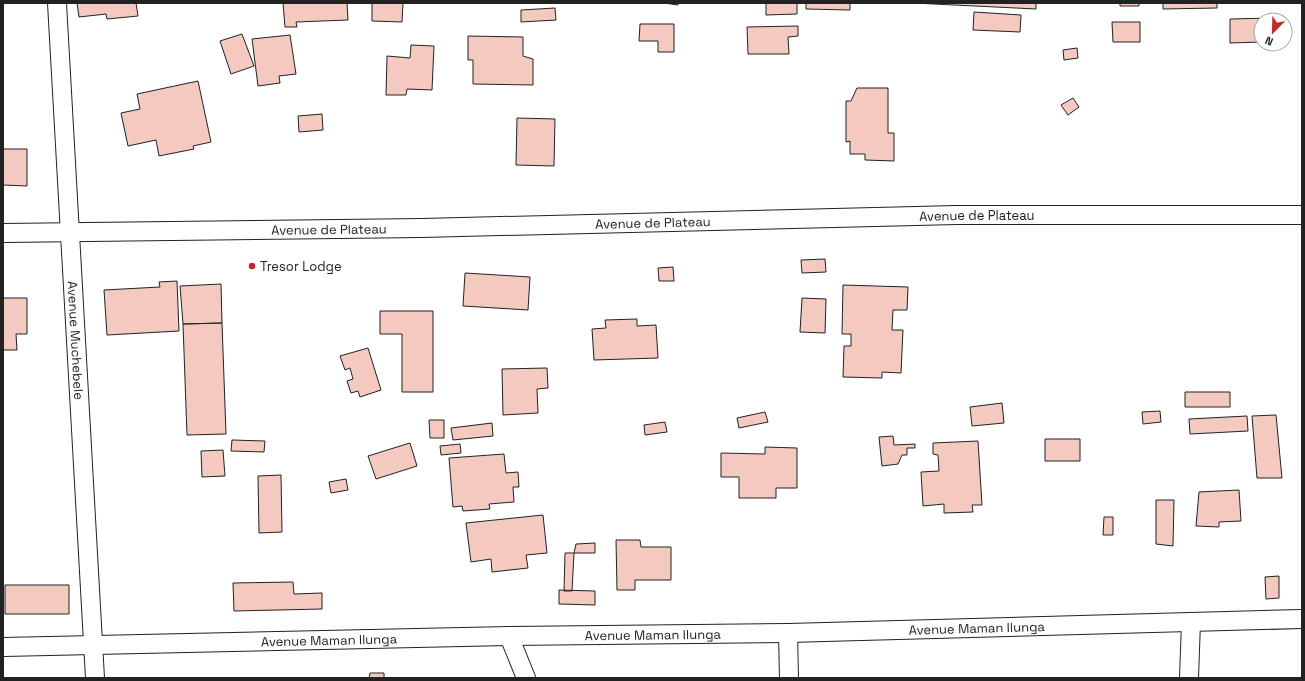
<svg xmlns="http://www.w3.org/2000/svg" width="1305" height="681" font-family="'Space Grotesk',sans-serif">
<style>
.building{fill:#f3c9c0;stroke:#222}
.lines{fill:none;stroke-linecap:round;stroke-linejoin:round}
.street-casing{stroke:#222;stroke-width:20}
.street{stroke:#fff;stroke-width:18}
.poi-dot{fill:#c62828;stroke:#fff;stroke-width:1.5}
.labels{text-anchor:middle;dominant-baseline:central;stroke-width:3;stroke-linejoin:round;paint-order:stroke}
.street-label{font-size:13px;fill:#222;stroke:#fff}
.poi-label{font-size:13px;fill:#222;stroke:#fff;text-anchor:start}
</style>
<rect width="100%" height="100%" fill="#fff"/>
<!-- building -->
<path class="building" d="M 77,3 L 136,3 L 138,16 L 107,19 L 106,14 L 79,17 Z
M 283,3 L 347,3 L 348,20 L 296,22 L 297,27 L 285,27 Z
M 372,3 L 403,3 L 402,22 L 372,21 Z
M 664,3 L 678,3 L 678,5 Z
M 766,3 L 797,3 L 797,14 L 766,15 Z
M 806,3 L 850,3 L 850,10 L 806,9 Z
M 913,3 L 1036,3 L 1036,9 Z
M 1120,3 L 1139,3 L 1139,6 L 1120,6 Z
M 1163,3 L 1217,3 L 1217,8 L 1163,9 Z
M 555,8 L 556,20 L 521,22 L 521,10 Z
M 974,12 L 1021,15 L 1020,32 L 973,30 Z
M 1271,18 L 1272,20 L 1261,20 L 1261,42 L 1230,43 L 1230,19 Z
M 1112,22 L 1140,22 L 1140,42 L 1113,42 Z
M 640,24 L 674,24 L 674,52 L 658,52 L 658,41 L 639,41 Z
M 798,26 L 798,36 L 788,37 L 789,54 L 748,54 L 747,27 Z
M 242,34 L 254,66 L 231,74 L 220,41 Z
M 290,35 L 296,74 L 279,76 L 280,83 L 258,86 L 252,39 Z
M 468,36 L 523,37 L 523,56 L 533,59 L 533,85 L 473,84 L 473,60 L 468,60 Z
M 411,45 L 434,46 L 432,90 L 407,89 L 406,95 L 386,95 L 387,56 L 410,58 Z
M 1077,48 L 1078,58 L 1064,60 L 1063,50 Z
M 198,81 L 211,142 L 193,146 L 194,149 L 159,156 L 156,140 L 128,146 L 121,113 L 140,109 L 137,94 Z
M 857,88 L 888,88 L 888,133 L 894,133 L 894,161 L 865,160 L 865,154 L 850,154 L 850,141 L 846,142 L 846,101 L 851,101 Z
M 1073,98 L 1079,107 L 1068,115 L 1061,105 Z
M 322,114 L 323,130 L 299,132 L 298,116 Z
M 517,118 L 555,119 L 554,166 L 516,165 Z
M 3,149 L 27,149 L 27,186 L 3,185 Z
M 825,259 L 826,272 L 802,273 L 801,260 Z
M 673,267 L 674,281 L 659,281 L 658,268 Z
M 465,273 L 530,277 L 528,310 L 463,306 Z
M 177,281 L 179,331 L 107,335 L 104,290 L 160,287 L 159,282 Z
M 221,284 L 222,323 L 183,324 L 180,286 Z
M 843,285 L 908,287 L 907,310 L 893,310 L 892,330 L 903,330 L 901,373 L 882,372 L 882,378 L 843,377 L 844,346 L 851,346 L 851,334 L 842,334 Z
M 3,298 L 27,298 L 27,334 L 16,334 L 17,350 L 3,350 Z
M 802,298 L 826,299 L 825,333 L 800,332 Z
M 380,311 L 433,311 L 433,392 L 402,392 L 402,334 L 380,334 Z
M 637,319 L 637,326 L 656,325 L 658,358 L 594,360 L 592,329 L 606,328 L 605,320 Z
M 222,323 L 226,434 L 187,435 L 183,324 Z
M 368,348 L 381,390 L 360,397 L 358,391 L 351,393 L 347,381 L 353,379 L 350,368 L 345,370 L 340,356 Z
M 547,368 L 548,388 L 537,389 L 538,413 L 503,415 L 502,369 Z
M 1185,392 L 1230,392 L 1230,407 L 1185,407 Z
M 1002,403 L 1004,423 L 972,426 L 970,407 Z
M 1160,411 L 1161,422 L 1143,424 L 1142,412 Z
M 765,412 L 768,422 L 739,428 L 737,418 Z
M 1276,415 L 1282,478 L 1257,478 L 1252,416 Z
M 1247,416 L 1248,431 L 1190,434 L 1189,419 Z
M 429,420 L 444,420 L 444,438 L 430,438 Z
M 665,422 L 667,432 L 645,435 L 644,425 Z
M 492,423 L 493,436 L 453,440 L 451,428 Z
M 893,436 L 894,445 L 915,444 L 915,448 L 907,448 L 907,455 L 902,455 L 898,464 L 882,466 L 879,437 Z
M 1045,439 L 1080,439 L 1080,461 L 1045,461 Z
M 232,440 L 265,441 L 264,452 L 231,451 Z
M 978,441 L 982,505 L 972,505 L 973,512 L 944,513 L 944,504 L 923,506 L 921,472 L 939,471 L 938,455 L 933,454 L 933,443 Z
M 410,443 L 417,466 L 376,479 L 368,456 Z
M 460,444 L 461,453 L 441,455 L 440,446 Z
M 765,447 L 797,448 L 797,488 L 776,488 L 776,498 L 739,498 L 739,477 L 721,477 L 721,453 L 765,454 Z
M 223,450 L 225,476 L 202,477 L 201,451 Z
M 504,454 L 506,473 L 518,472 L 519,487 L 513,487 L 514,502 L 489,504 L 490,509 L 463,511 L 462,506 L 453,507 L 449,458 Z
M 281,475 L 282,532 L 259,533 L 258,476 Z
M 346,479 L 348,490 L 331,493 L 329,482 Z
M 1239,490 L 1241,521 L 1219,522 L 1219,527 L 1196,526 L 1199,492 Z
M 1156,500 L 1174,500 L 1173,546 L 1156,544 Z
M 543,515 L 547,553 L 526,555 L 528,568 L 492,572 L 491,559 L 471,562 L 466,523 Z
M 1104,517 L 1113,517 L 1113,535 L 1103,535 Z
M 616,540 L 640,540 L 641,547 L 671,547 L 671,580 L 635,580 L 635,590 L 617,590 Z
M 595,543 L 595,553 L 574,553 L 576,544 Z
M 565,553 L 574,553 L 572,591 L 564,591 Z
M 1279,576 L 1279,598 L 1266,599 L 1265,577 Z
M 293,582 L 294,594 L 322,593 L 322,609 L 234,611 L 233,583 Z
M 5,585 L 69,585 L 69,614 L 5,614 Z
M 559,590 L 595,591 L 595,605 L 559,604 Z
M 370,673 L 384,673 L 384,678 L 369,678 Z"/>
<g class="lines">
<!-- street casing -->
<g class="street-casing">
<g id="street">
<path id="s1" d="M 57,3 L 95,678"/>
<path id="s2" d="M 3,233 L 422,228 L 957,215 L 1302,215"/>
<path d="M 788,633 L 789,678"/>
<path d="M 509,636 L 526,678"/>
<path id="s3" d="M 3,647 L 509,636 L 788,633 L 1302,619"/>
<path d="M 1189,678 L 1191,622"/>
</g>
</g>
<!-- street -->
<use href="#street" class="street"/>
</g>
<!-- markers -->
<circle class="poi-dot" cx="252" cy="266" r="4"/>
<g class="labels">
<!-- street labels -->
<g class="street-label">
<text stroke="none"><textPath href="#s2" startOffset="974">Avenue de Plateau</textPath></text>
<text stroke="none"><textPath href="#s2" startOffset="650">Avenue de Plateau</textPath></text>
<text stroke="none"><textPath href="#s2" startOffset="326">Avenue de Plateau</textPath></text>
<text stroke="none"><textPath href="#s1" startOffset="338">Avenue Muchebele</textPath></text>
<text stroke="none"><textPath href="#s3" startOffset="974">Avenue Maman Ilunga</textPath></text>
<text stroke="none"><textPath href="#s3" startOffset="650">Avenue Maman Ilunga</textPath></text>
<text stroke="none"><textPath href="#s3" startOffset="326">Avenue Maman Ilunga</textPath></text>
</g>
<!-- poi labels -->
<g class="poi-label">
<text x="260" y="266">Tresor Lodge</text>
</g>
</g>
<!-- border -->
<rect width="1305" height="681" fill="none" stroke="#222222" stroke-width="8"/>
<!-- north arrow -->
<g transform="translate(1273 32) rotate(203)"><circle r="19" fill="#ffffff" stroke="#a7a7a7"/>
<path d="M0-3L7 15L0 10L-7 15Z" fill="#c62828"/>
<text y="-6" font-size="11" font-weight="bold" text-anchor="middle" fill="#222222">N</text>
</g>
</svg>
